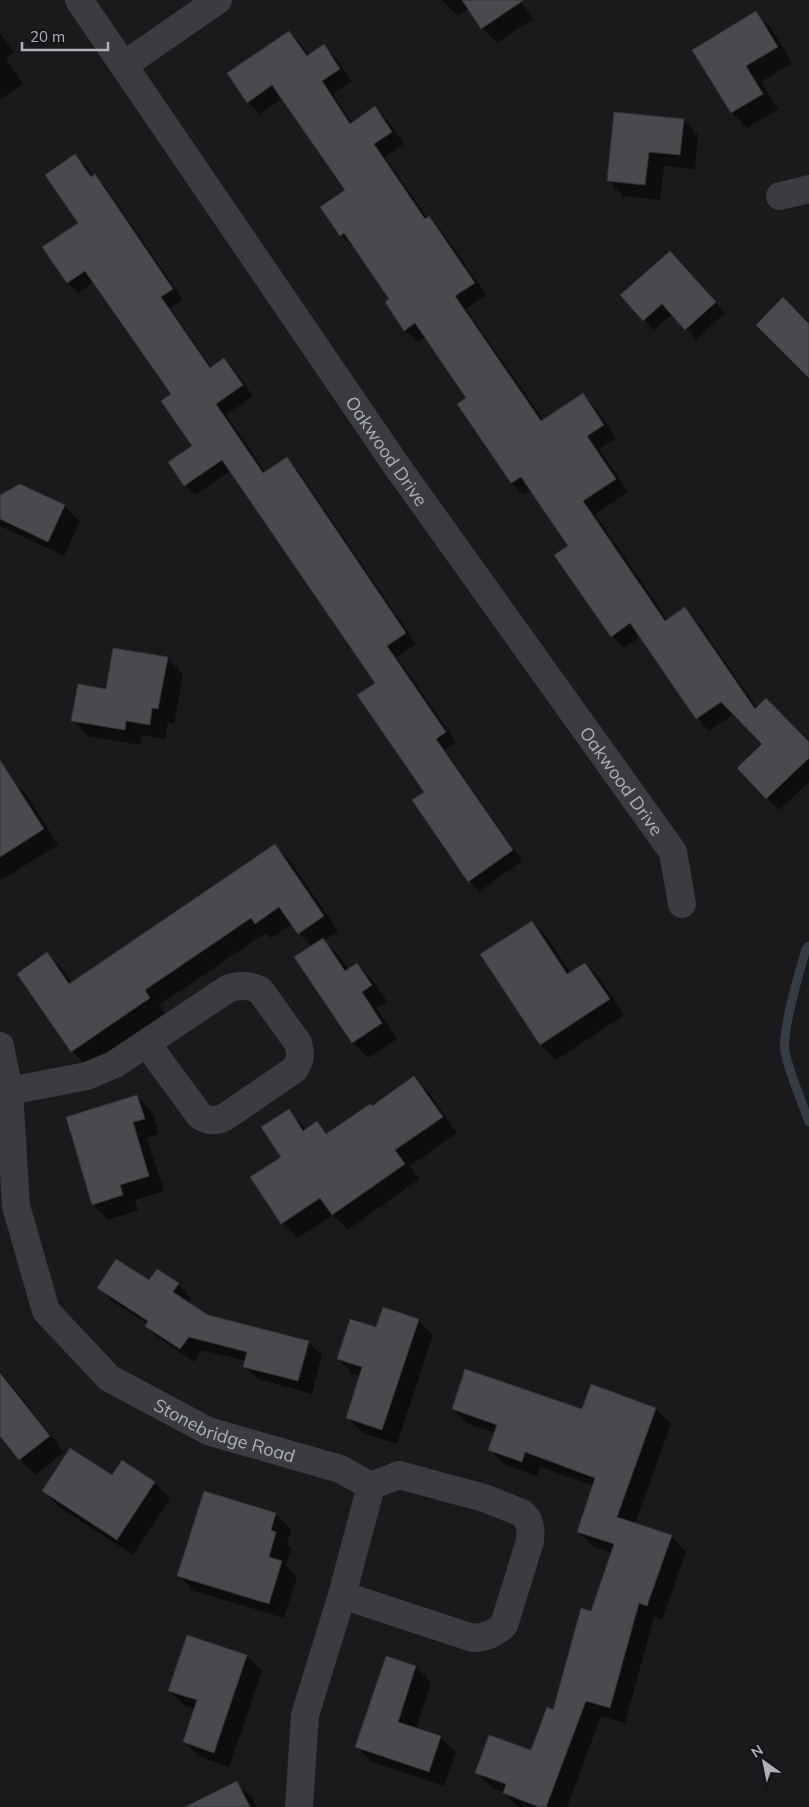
<svg xmlns="http://www.w3.org/2000/svg" width="809" height="1807" font-family="Mulish,sans-serif">
<style>
.shadow{fill:#0007}
.lines{fill:none;stroke-linecap:round;stroke-linejoin:round}
.stream{stroke:#353c43;stroke-width:9}
.building{fill:#494a4e;stroke:#343437}
.minor{stroke:#3b3c40;stroke-width:28}
.labels{text-anchor:middle;dominant-baseline:central;stroke-width:5;stroke-linejoin:round;paint-order:stroke}
.street-label{font-size:18px;fill:#aeb1ba;stroke:#151517}
</style>
<rect width="100%" height="100%" fill="#1a1a1c"/>
<!-- shadow -->
<path class="shadow" d="M 442,0 L 520,0 L 533,19 L 497,43 L 482,28 L 469,9 L 458,16 Z
M 756,13 L 771,28 L 792,63 L 761,82 L 778,109 L 747,128 L 732,113 L 694,50 Z
M 289,32 L 301,44 L 309,56 L 324,46 L 336,58 L 352,81 L 333,94 L 352,123 L 375,108 L 387,120 L 404,144 L 385,157 L 428,219 L 429,218 L 441,230 L 486,295 L 466,309 L 544,421 L 583,395 L 595,407 L 616,438 L 599,449 L 628,492 L 595,514 L 668,621 L 685,609 L 697,621 L 757,708 L 809,743 L 809,782 L 779,810 L 767,798 L 763,744 L 734,714 L 709,731 L 697,718 L 641,636 L 624,648 L 612,636 L 570,546 L 531,490 L 524,495 L 512,483 L 468,398 L 426,337 L 418,342 L 405,330 L 391,299 L 355,246 L 353,247 L 341,235 L 347,190 L 283,98 L 260,114 L 248,102 Z
M 0,33 L 14,52 L 6,58 L 23,84 L 0,100 Z
M 683,120 L 698,135 L 695,169 L 664,166 L 660,200 L 623,196 L 608,180 Z
M 75,156 L 86,166 L 93,177 L 95,176 L 105,186 L 183,300 L 170,308 L 212,368 L 224,359 L 234,370 L 253,396 L 226,415 L 266,473 L 286,459 L 297,469 L 416,644 L 397,657 L 456,742 L 445,750 L 522,861 L 480,891 L 469,881 L 376,684 L 231,471 L 195,495 L 185,485 L 193,446 L 173,394 L 94,282 L 78,293 L 68,283 L 44,248 L 79,223 Z
M 680,263 L 725,313 L 696,339 L 672,314 L 654,330 L 644,320 Z
M 20,486 L 65,506 L 80,522 L 64,556 L 0,526 L 0,496 Z
M 167,658 L 183,674 L 174,724 L 168,722 L 165,739 L 142,735 L 140,745 L 88,736 L 73,720 L 107,690 Z
M 11,779 L 26,794 L 58,845 L 0,881 L 0,786 Z
M 274,846 L 290,861 L 338,931 L 324,941 L 338,955 L 349,970 L 357,964 L 372,980 L 387,1001 L 376,1008 L 397,1039 L 368,1058 L 353,1042 L 312,947 L 299,933 L 292,924 L 271,938 L 266,933 L 159,1005 L 165,1013 L 87,1066 L 72,1051 L 47,954 L 62,969 L 72,983 Z
M 532,922 L 547,937 L 571,974 L 585,964 L 600,979 L 624,1015 L 556,1060 L 541,1045 L 482,954 Z
M 414,1078 L 429,1093 L 457,1133 L 410,1166 L 419,1179 L 348,1230 L 333,1215 L 298,1238 L 282,1223 L 282,1157 L 289,1111 L 307,1130 L 317,1123 L 328,1134 L 372,1108 Z
M 137,1096 L 152,1112 L 159,1134 L 147,1138 L 164,1191 L 135,1200 L 138,1210 L 108,1220 L 93,1204 Z
M 149,1282 L 178,1284 L 191,1298 L 188,1303 L 208,1316 L 308,1342 L 322,1355 L 312,1394 L 258,1379 L 244,1366 L 246,1361 L 202,1350 L 194,1362 L 160,1339 L 146,1326 L 148,1324 L 112,1301 L 99,1287 Z
M 418,1320 L 433,1335 L 397,1444 L 363,1433 L 347,1417 L 361,1376 L 353,1374 L 338,1359 L 376,1328 Z
M 0,1371 L 64,1452 L 35,1475 L 20,1459 L 0,1434 Z
M 453,1409 L 583,1411 L 656,1409 L 671,1424 L 635,1524 L 671,1536 L 686,1552 L 662,1620 L 654,1617 L 625,1723 L 601,1716 L 567,1807 L 518,1807 L 504,1792 L 492,1788 L 477,1772 L 532,1752 L 554,1711 L 612,1553 L 594,1547 L 578,1532 L 594,1486 L 540,1467 L 537,1476 L 505,1465 L 490,1450 L 495,1433 L 468,1424 Z
M 123,1462 L 155,1483 L 170,1499 L 133,1555 L 59,1507 L 44,1491 L 113,1477 Z
M 205,1493 L 276,1514 L 291,1530 L 287,1544 L 291,1548 L 286,1566 L 297,1577 L 284,1618 L 194,1591 L 179,1576 Z
M 247,1656 L 262,1671 L 229,1767 L 200,1757 L 184,1742 L 195,1709 L 185,1706 L 169,1691 Z
M 387,1658 L 416,1667 L 431,1682 L 416,1729 L 440,1737 L 456,1752 L 444,1786 L 372,1762 L 357,1747 Z
M 237,1783 L 252,1798 L 257,1807 L 188,1807 Z"/>
<g class="lines">
<!-- stream -->
<path class="stream" d="M 809,946 L 806,949 C 800,970 781,1032 785,1052 C 790,1075 801,1099 809,1122"/>
</g>
<!-- building -->
<path class="building" d="M 462,0 L 524,0 L 481,29 Z
M 756,11 L 778,47 L 746,66 L 763,94 L 731,113 L 692,50 Z
M 289,31 L 307,56 L 324,44 L 340,69 L 322,81 L 350,124 L 375,106 L 392,132 L 374,144 L 425,219 L 429,216 L 475,283 L 455,296 L 541,421 L 583,393 L 604,425 L 587,436 L 616,479 L 583,501 L 665,621 L 685,607 L 755,709 L 766,698 L 809,742 L 809,758 L 766,799 L 737,768 L 762,744 L 721,702 L 696,719 L 630,623 L 611,637 L 554,555 L 568,546 L 521,477 L 511,483 L 457,404 L 466,398 L 415,323 L 404,331 L 385,302 L 389,299 L 344,233 L 340,236 L 320,207 L 345,190 L 272,85 L 247,103 L 227,73 Z
M 614,112 L 684,119 L 680,155 L 649,152 L 645,185 L 607,181 Z
M 75,154 L 91,177 L 95,174 L 173,289 L 161,297 L 210,368 L 224,358 L 243,385 L 216,404 L 263,473 L 287,457 L 406,633 L 387,646 L 446,732 L 436,739 L 513,850 L 468,882 L 412,800 L 424,792 L 357,695 L 375,683 L 222,460 L 184,486 L 168,462 L 192,446 L 161,401 L 171,394 L 85,271 L 67,283 L 42,247 L 78,223 L 45,175 Z
M 670,251 L 716,302 L 685,330 L 662,304 L 643,321 L 620,295 Z
M 783,297 L 809,324 L 809,378 L 756,325 Z
M 20,484 L 65,505 L 48,542 L 0,519 L 0,495 Z
M 113,648 L 168,657 L 158,709 L 152,708 L 150,725 L 126,721 L 125,730 L 71,721 L 78,684 L 106,689 Z
M 0,760 L 44,829 L 0,857 Z
M 275,844 L 324,916 L 298,934 L 279,907 L 255,924 L 251,918 L 145,990 L 150,998 L 71,1052 L 17,974 L 47,952 L 69,984 Z
M 532,921 L 567,974 L 585,963 L 610,999 L 540,1045 L 480,954 Z
M 323,938 L 345,971 L 357,963 L 372,985 L 362,992 L 382,1023 L 352,1043 L 294,957 Z
M 414,1076 L 443,1117 L 395,1150 L 405,1164 L 332,1215 L 320,1198 L 281,1224 L 250,1177 L 281,1157 L 261,1127 L 289,1109 L 303,1131 L 317,1121 L 326,1134 L 370,1104 L 372,1106 Z
M 137,1095 L 145,1119 L 133,1122 L 149,1176 L 120,1185 L 123,1195 L 92,1205 L 66,1117 Z
M 116,1259 L 149,1280 L 157,1269 L 179,1283 L 173,1292 L 208,1315 L 309,1341 L 298,1381 L 243,1367 L 247,1352 L 189,1337 L 180,1349 L 145,1326 L 148,1321 L 97,1288 Z
M 383,1307 L 419,1319 L 382,1430 L 346,1418 L 362,1367 L 337,1359 L 350,1319 L 376,1327 Z
M 465,1369 L 582,1409 L 591,1384 L 656,1408 L 617,1517 L 672,1535 L 647,1606 L 639,1603 L 610,1708 L 586,1701 L 546,1807 L 539,1807 L 503,1793 L 506,1784 L 475,1773 L 489,1735 L 531,1750 L 547,1707 L 553,1710 L 581,1608 L 591,1611 L 614,1544 L 577,1532 L 595,1478 L 525,1452 L 522,1462 L 488,1450 L 497,1425 L 452,1409 Z
M 0,1373 L 50,1436 L 19,1460 L 0,1436 Z
M 70,1448 L 112,1475 L 122,1460 L 155,1482 L 117,1540 L 42,1491 Z
M 204,1491 L 276,1513 L 271,1530 L 276,1532 L 269,1557 L 282,1561 L 269,1604 L 177,1576 Z
M 187,1635 L 247,1655 L 214,1753 L 183,1742 L 197,1700 L 168,1691 Z
M 386,1656 L 416,1666 L 398,1722 L 441,1736 L 429,1772 L 355,1747 Z
M 237,1781 L 250,1807 L 185,1807 Z"/>
<g class="lines">
<!-- minor -->
<g class="minor">
<path id="s1" d="M 79,0 L 396,465 L 673,852 L 682,904"/>
<path d="M 124,65 L 218,0"/>
<path d="M 780,196 L 809,189"/>
<path id="s2" d="M 0,1046 L 9,1091 L 16,1206 L 46,1311 L 109,1378 L 208,1431 L 340,1469 L 371,1486"/>
<path d="M 9,1091 L 87,1076 L 115,1064 L 229,988 C 241,985 249,985 260,990 L 298,1043 C 301,1053 301,1059 295,1069 L 225,1117 C 215,1122 209,1121 200,1116 L 147,1044"/>
<path d="M 342,1595 L 473,1638 C 487,1637 494,1634 504,1625 L 530,1541 C 531,1529 531,1521 522,1513 L 484,1498 L 399,1475 L 371,1486"/>
<path d="M 299,1807 L 305,1715 L 342,1595 L 371,1486"/>
</g>
</g>
<g class="labels">
<!-- street labels -->
<g class="street-label">
<text stroke="none"><textPath href="#s1" startOffset="546">Oakwood Drive</textPath></text>
<text stroke="none"><textPath href="#s1" startOffset="951">Oakwood Drive</textPath></text>
<text stroke="none"><textPath href="#s2" startOffset="490">Stonebridge Road</textPath></text>
</g>
</g>
<!-- north arrow -->
<g transform="translate(764 1762) rotate(327)" stroke="#151517" stroke-width="4" paint-order="stroke">
<path d="M0-4L9 19L0 12L-9 19Z" fill="#aeb1ba"/>
<text y="-8" font-size="14" font-weight="bold" text-anchor="middle" fill="#aeb1ba">N</text>
</g>
<!-- scale -->
<path d="M22 42v8h86v-8" fill="none" stroke="#aeb1ba" stroke-width="2.5"/>
<text x="30" y="42" font-size="15" fill="#aeb1ba" stroke="#151517" stroke-width="4" paint-order="stroke">20 m</text>
</svg>
